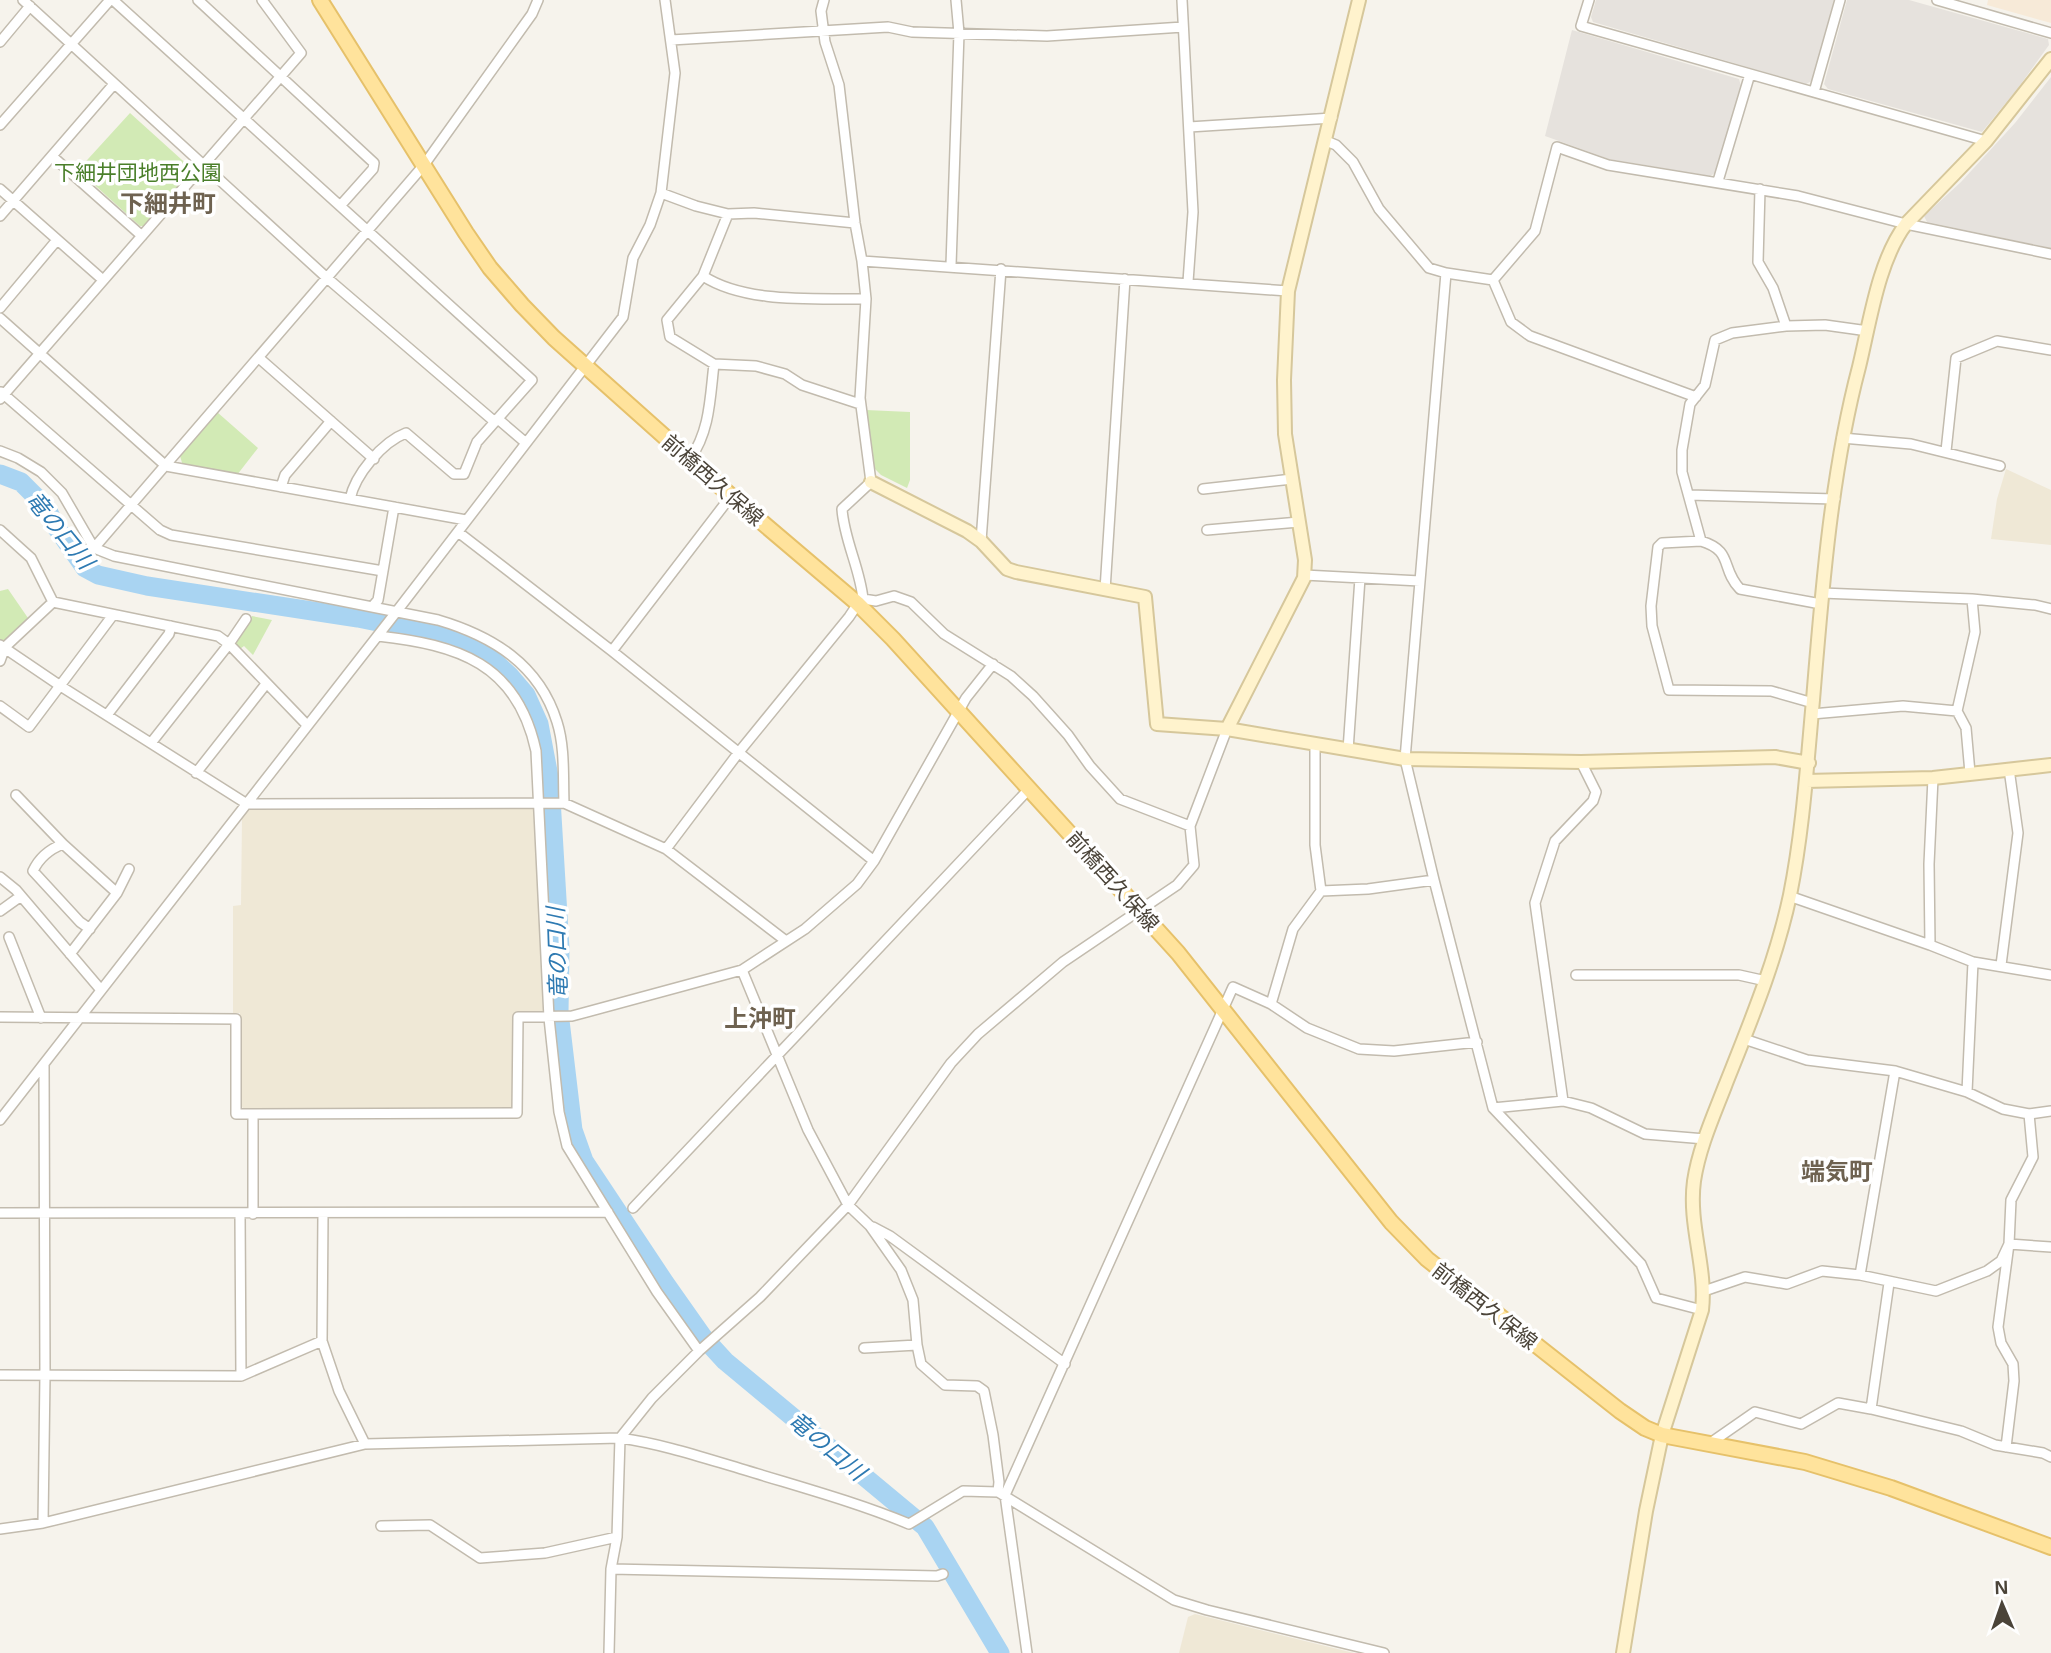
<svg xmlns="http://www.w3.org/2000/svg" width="2051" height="1653" font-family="Helvetica,'Noto Sans JP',sans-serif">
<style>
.commercial{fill:#f7ead8}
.industrial{fill:#e6e2dd}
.education{fill:#efe8d6}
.green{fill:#d2eab5}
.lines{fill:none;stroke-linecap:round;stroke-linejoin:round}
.river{stroke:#a9d4f2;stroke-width:19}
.street-casing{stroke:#c2bbae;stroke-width:12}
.secondary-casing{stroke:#d6c79b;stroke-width:16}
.primary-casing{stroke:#e6c16a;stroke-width:18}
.street{stroke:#fff;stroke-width:9}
.secondary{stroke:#fff3cd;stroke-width:12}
.primary{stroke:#ffe39c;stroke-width:14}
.labels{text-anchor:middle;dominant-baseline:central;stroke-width:7;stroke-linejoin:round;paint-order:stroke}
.park-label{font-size:21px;fill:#4a7f2a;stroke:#fff}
.street-label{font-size:21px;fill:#4b4439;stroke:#fff}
.water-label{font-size:23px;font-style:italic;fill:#2e7ab2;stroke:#fff}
.quarter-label{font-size:24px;font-weight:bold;fill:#6e6250;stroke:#fff}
</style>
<rect width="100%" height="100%" fill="#f6f3ec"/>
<!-- commercial -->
<path class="commercial" d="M 1988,0 L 2051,0 L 2051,23 L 1987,5 Z"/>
<!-- industrial -->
<path class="industrial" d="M 1596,0 L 1835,0 L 1812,81 L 1806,84 L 1593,22 L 1591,17 Z
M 1847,0 L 1909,0 L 2048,39 L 2049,45 L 2018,88 L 1982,132 L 1828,89 L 1824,84 Z
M 1572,30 L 1739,79 L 1741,86 L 1717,172 L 1710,176 L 1609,159 L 1545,136 Z
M 2051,77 L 2051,248 L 1927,222 L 1924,216 L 1961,182 L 2015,123 Z"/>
<!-- education -->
<path class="education" d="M 2006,469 L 2051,490 L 2051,545 L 1991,539 L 1997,499 Z
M 252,806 L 536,807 L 546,1013 L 514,1014 L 512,1108 L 243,1108 L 241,1105 L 240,1013 L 233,1013 L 233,906 L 241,905 L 242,818 Z
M 1195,1614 L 1354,1653 L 1179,1653 L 1188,1617 Z"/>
<!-- green -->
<path class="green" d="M 130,113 L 192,169 L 192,173 L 145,226 L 140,226 L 78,170 Z
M 866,410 L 910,412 L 910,480 L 907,488 L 881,475 L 873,467 Z
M 217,412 L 258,448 L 237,475 L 183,466 L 180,456 Z
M 8,589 L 28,618 L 5,641 L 0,641 L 0,591 Z
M 252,616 L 272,620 L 253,655 L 244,646 L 240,649 L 236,644 L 237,639 Z"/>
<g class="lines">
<!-- river -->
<path class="river" d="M 0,474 L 21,482 L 46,507 L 56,527 L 85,568 L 98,575 L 147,586 L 358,618 L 446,636 L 483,651 L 509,675 L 526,695 L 539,724 L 550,782 L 560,949 L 559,1012 L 573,1130 L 584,1161 L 665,1283 L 703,1337 L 725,1361 L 925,1527 L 1000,1653"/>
<!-- street casing -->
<g class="street-casing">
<path id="street" d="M 23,0 L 327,278 L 495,422
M 113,0 L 532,380 L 477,442 L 464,474 L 454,474 L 406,433 C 382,442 355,475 350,499
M 198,0 L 374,163 L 373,169 L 340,206
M 824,0 L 821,11 L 825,42 L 839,85 L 855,223 L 862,261 L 866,299 L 860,398 L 871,482 L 842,509 C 844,540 860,568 863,599
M 1182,0 L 1193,212 L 1188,282
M 1589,0 L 1581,26 L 1986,141
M 1937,0 L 2051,33
M 671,40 L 888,27 L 912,32 L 1047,36 L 1183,27
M 0,42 L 30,6
M 1814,92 L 1840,0
M 0,125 L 110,0
M 1189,127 L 1332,118
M 1326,141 L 1336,145 L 1353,162 L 1379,209 L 1429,268 L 1446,273
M 52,156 L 142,236
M 1718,181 L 1750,74
M 0,189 L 103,280
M 1760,189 L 1758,262 L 1773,288 L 1786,326 L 1732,333 L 1715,340 L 1705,385 L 1690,404 L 1682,450 L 1682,472 L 1701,541 L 1662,543 L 1658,547 L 1651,606 L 1652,626 L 1669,690 L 1771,691 L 1813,703
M 661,193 L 696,206 L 728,214 L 754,213 L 855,223
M 728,214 L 703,276 L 667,320 L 670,337 L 714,364 L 756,366 L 785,374 L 802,385 L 860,404
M 0,216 L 114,84
M 862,261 L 1288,291
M 951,265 L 959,33 L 956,0
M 703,276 C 746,304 816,298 866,299
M 1493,280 L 1446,273 L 1405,759 L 1434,880 L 1493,1108 L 1641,1264 L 1656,1298 L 1702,1310
M 1493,280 L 1535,231 L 1557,147 L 1608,165 L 1798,196 L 1906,224 L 2051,254
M 1493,280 L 1511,322 L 1530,336 L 1696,397
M 0,308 L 57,240
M 0,318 L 166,466 L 466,520
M 1786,326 L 1825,325 L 1868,331
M 259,358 L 374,459
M 1,392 L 160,530 L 171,535 L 383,571
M 0,399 L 301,53 L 262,0
M 498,419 L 526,443
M 1842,438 L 1911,444 L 2000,466
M 0,451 L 18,458 L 41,472 L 62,493 L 94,548 L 114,556 L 438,620 C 492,636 539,664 557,722 C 565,747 563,776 564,803
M 1946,451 L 1956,358 L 1997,341 L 2051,350
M 690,459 C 710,431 710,398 714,364
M 281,487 L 285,475 L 331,421
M 1203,489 L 1292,479
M 1689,495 L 1835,499
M 0,530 L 31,558 L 53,602
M 1207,530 L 1299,522
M 458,532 L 612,651 L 874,861
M 981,541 L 1001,269
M 1701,541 C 1734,551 1720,568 1740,589 L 1821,604
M 94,548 L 424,165 L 532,14 L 538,0
M 1304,575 L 1420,581
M 1105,590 L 1125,279
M 1822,593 L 1972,599 L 2035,605 L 2051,609
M 863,599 L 876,601 L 894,596 L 911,602 L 944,634 L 1011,676 L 1033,696 L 1068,735 L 1090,766 L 1120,799 L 1190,826
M 53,602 L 218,636 L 229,644 L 307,725
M 372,607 L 378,600 L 394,507
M 378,636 C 458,645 517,663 536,751 L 549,1018 L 559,1112 L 567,1146 L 657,1292 L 699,1351
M 0,645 L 62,687 L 247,804 L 564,803 L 666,849 L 786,941
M 612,651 L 731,496
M 0,661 L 5,647 L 53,602
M 0,706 L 29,727 L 113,615
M 1812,714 L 1903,706 L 1957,711
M 107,715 L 169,634 L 171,626
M 151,743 L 229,644 L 246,619
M 1315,744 L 1315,845 L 1321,891 L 1368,889 L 1434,880
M 1348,750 L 1360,578
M 196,773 L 266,684
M 1970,773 L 1966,728 L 1957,711 L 1975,632 L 1972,599
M 16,795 L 63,844
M 666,849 L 739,752 L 849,617 L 859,602
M 0,877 L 16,890 L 101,990
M 1789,896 L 1930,945 L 1973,962 L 1967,1092
M 0,911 L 21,896
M 90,929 L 80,922 L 33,871 C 39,858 50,849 63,844 L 117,893
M 9,937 L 41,1018
M 1930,945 L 1929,864 L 1933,778
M 70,954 L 117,893 L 129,869
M 1973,962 L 2051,975
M 2001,965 L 2018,833 L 2009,769
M 742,970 L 808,1130 L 848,1205 L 870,1226 L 901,1270 L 913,1300 L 917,1345 L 921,1364 L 945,1385 L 977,1386 L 984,1391 L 993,1435 L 999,1482 L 998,1492
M 1576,975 L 1739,975 L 1766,981
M 1271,1004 L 1293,929 L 1321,891
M 0,1017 L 236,1019 L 236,1114 L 517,1113 L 518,1017 L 572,1016 L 742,970 L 805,929 L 857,884 L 874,861 L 966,698 L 993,664
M 1744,1039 L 1807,1060 L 1895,1071 L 1967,1092 L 2003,1109 L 2029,1114 L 2051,1111
M 1563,1101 L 1535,903 L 1555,841 L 1593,801 L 1596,792 L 1581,762
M 1493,1108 L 1563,1101 L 1591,1108 L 1645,1134 L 1705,1139
M 0,1120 L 397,611 L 623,317 L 633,258 L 650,225 L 661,193 L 675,73 L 665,0
M 633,1208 L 1029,789
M 0,1213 L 608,1212
M 240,1214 L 241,1376
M 253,1214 L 253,1114
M 873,1227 L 890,1236 L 1065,1364
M 1860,1275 L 1895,1071
M 1889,1283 L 1871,1409 L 1961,1431 L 1995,1445 L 2043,1453 L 2051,1457
M 1704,1291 L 1745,1277 L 1787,1284 L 1822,1271 L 1860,1275 L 1936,1291 L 1987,1271 L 2001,1261 L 2009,1244 L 2011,1200 L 2033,1157 L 2029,1114
M 322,1341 L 323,1214
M 864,1348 L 917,1345
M 0,1375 L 241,1376 L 322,1341 L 339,1391 L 365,1444
M 1709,1444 L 1755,1412 L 1801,1424 L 1838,1403 L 1871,1409
M 2006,1447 L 2014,1381 L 2013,1364 L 2001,1343 L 1998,1327 L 2009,1244 L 2051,1247
M 43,1523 L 45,1375 L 44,1065
M 381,1526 L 430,1525 L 480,1558 L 545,1553 L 617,1537
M 0,1529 L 43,1523 L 365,1444 L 620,1438 C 663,1444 704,1458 745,1470 C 800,1487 856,1502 909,1524 L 963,1491 L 998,1492 L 1174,1600 L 1207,1610 L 1384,1653
M 611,1569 L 937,1576 L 943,1574
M 609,1653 L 611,1569 L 617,1537 L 620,1438 L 652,1398 L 699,1351 L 760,1297 L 848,1205 L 951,1063 L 978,1034 L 1063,962 L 1177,885 L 1194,865 L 1190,826 L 1227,729
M 1027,1653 L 1005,1495 L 1233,987 L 1271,1004 L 1307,1028 L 1359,1049 L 1394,1051 L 1477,1042"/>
</g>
<!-- secondary casing -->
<g class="secondary-casing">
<path id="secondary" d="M 871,482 L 967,531 L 981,541 L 1007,569 L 1016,572 L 1145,597 L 1157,724 L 1227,729 L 1405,759 L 1581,762 L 1775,757 L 1809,763
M 1227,729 L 1304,578 L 1305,560 L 1285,434 L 1284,380 L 1288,291 L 1359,0
M 1806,781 L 1933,778 L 2051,765
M 1623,1653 L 1646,1511 L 1662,1435 L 1702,1310 C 1707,1267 1688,1225 1694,1181 C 1699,1148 1713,1117 1725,1086 C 1750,1023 1776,961 1790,895 C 1803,830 1807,765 1813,700 C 1822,590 1831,473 1859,367 C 1870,322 1878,261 1906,224 L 1986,141 L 2051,59"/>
</g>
<!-- primary casing -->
<g class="primary-casing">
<path id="primary" d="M 320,0 L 466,233 L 490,268 L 522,305 L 554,338 L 731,496 L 857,603 L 893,639 L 1178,953 L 1391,1222 L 1427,1259 L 1620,1411 L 1645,1428 L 1662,1435 L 1805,1462 L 1891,1488 L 2051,1547"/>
</g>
<!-- street -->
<use href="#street" class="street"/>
<!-- secondary -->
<use href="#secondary" class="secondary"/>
<!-- primary -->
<use href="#primary" class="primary"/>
</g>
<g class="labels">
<!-- park labels -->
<g class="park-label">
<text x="138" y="172">下細井団地西公園</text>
</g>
<!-- street labels -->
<g class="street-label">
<text transform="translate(713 480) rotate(41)">前橋西久保線</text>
<text transform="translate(1113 881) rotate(48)">前橋西久保線</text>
<text transform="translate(1485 1306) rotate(38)">前橋西久保線</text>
</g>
<!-- water labels -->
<g class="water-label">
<text transform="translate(60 530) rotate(51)">竜の口川</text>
<text transform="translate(557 953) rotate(-92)">竜の口川</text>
<text transform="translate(827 1446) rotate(40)">竜の口川</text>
</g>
<!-- quarter labels -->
<g class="quarter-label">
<text x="168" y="203">下細井町</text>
<text x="760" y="1018">上沖町</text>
<text x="1837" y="1171">端気町</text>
</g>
</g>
<!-- north arrow -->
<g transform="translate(2002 1604) rotate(358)" stroke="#ffffff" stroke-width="5" paint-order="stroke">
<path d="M0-5L12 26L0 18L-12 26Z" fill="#4b4439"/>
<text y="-10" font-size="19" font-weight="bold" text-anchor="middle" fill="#4b4439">N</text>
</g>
</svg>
